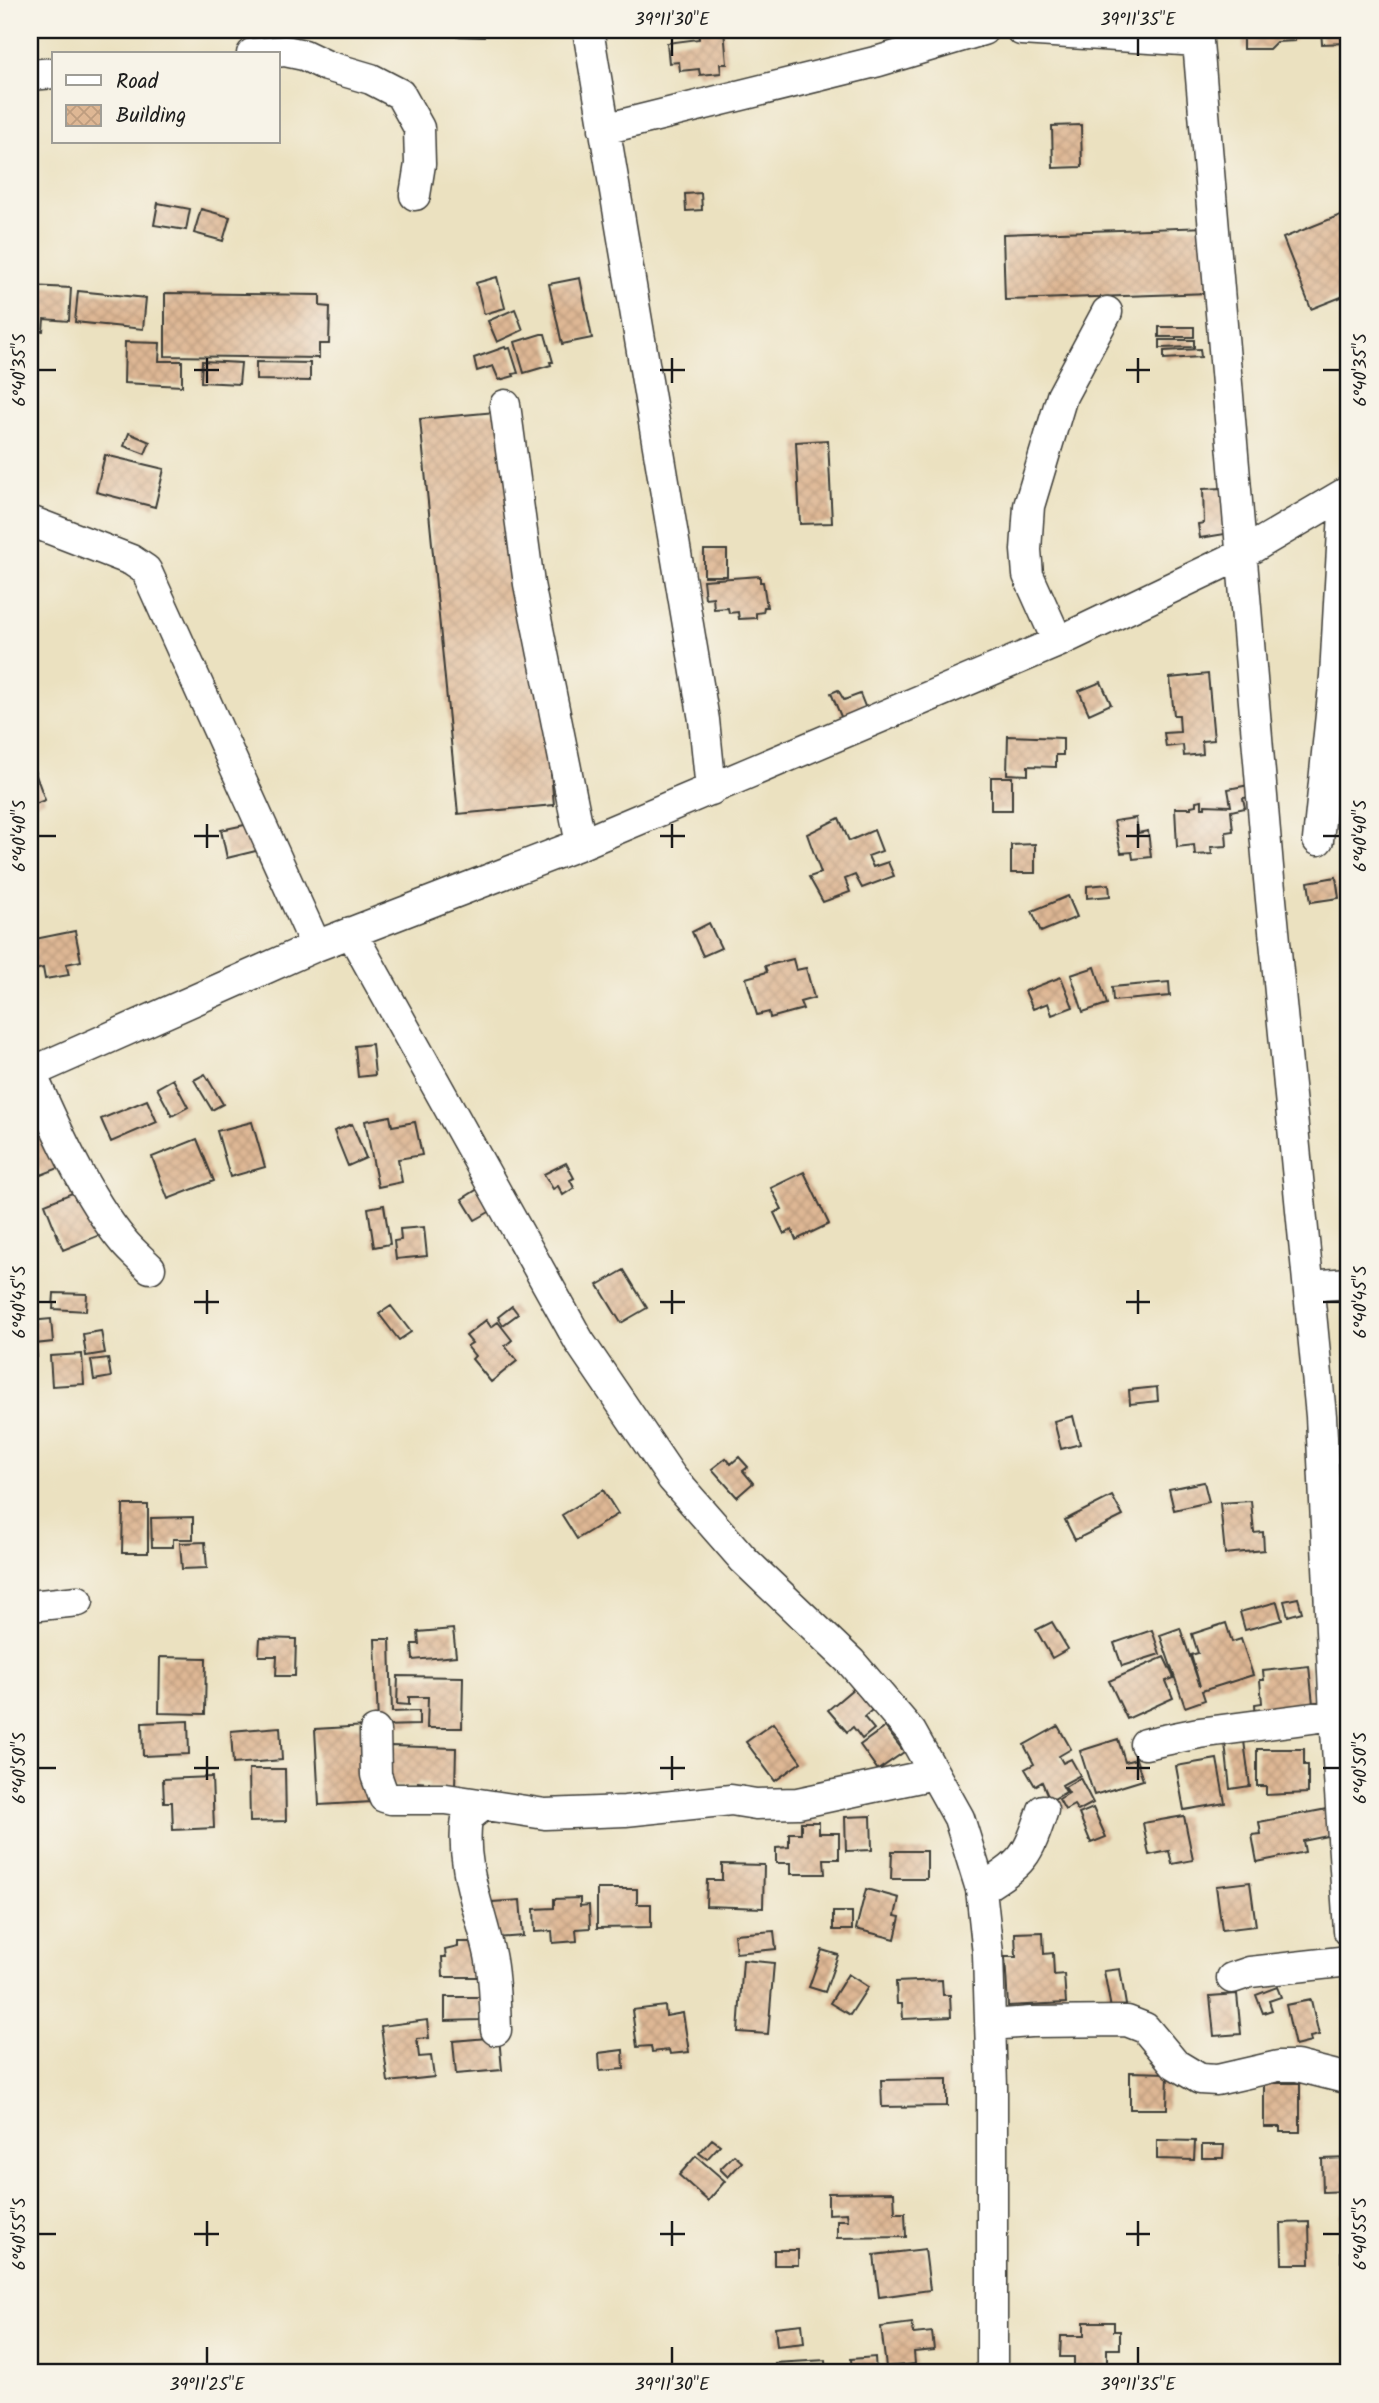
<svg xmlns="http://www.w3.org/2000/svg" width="1379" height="2403" font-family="Kalam,sans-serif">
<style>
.building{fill:url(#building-cross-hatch)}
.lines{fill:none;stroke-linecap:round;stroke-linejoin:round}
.minor-casing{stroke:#3b3a35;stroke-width:33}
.minor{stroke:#fff;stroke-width:30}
.ticks{fill:none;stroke:#1c1c1c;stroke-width:2.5}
.neatline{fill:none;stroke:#1c1c1c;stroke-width:2.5}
.ticks-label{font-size:18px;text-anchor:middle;fill:#1c1c1c}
</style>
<defs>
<pattern id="building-cross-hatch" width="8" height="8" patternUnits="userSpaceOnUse" patternTransform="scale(1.75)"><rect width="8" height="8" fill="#deb794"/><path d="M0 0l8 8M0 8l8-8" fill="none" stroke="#be9d7f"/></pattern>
</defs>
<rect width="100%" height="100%" fill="#f7f3e8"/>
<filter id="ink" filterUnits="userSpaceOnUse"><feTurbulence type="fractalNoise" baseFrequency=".0143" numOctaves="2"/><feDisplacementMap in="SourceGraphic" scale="14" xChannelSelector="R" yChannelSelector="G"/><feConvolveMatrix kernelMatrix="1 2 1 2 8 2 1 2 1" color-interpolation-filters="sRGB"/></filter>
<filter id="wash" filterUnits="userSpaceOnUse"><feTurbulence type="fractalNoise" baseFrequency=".00686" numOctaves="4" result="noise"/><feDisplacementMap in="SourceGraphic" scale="28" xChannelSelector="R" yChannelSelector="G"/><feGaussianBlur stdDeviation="1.57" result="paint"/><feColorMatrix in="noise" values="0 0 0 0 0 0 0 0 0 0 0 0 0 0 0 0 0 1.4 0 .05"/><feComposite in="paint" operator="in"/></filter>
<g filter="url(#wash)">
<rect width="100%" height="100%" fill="#ebe1c0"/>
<g id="blocks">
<!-- building -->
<path class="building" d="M 454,30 L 484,30 L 484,37 L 454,36 Z
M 698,30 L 724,30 L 727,64 L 720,64 L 721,73 L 700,75 L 699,69 L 680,71 L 679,62 L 669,63 L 667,43 L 699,39 Z
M 1243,30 L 1295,30 L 1295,41 L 1276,42 L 1269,49 L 1243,49 Z
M 1321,30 L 1345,30 L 1346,43 L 1322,44 Z
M 1081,125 L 1082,167 L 1053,168 L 1052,126 Z
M 701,193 L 702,210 L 686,211 L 685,194 Z
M 158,203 L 190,209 L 186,230 L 154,225 Z
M 201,209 L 230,217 L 223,241 L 194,233 Z
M 1348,212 L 1349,294 L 1311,309 L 1283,238 Z
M 1208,227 L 1210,293 L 1005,300 L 1003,234 Z
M 497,277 L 505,308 L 484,314 L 476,283 Z
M 580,278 L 592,338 L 562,344 L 549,284 Z
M 30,286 L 71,288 L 69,321 L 44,319 L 43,331 L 30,330 Z
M 78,291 L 146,298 L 143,329 L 75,322 Z
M 165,293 L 320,295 L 320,306 L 330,307 L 329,344 L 319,344 L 319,358 L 165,356 Z
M 515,309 L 523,330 L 497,342 L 488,321 Z
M 1159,327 L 1194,327 L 1194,337 L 1159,337 Z
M 541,334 L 545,334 L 553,362 L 550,362 L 551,365 L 524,373 L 515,342 Z
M 1160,340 L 1194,340 L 1194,347 L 1160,348 Z
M 125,342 L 160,343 L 159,361 L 182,361 L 182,386 L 124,383 Z
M 505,347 L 506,349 L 510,348 L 518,373 L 513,374 L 514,376 L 499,380 L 493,366 L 477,371 L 474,358 Z
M 1200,349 L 1201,357 L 1164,359 L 1164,351 Z
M 202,361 L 241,363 L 239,384 L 201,382 Z
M 256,362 L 310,363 L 310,381 L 256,380 Z
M 517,410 L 554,805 L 458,814 L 420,419 Z
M 129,433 L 150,442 L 145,454 L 124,446 Z
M 828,440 L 832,523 L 800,524 L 796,442 Z
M 105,455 L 164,469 L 155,507 L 96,492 Z
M 1223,488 L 1225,534 L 1200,538 L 1198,524 L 1204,523 L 1203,489 Z
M 704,550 L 727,550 L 727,576 L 704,576 Z
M 760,576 L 760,582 L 763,582 L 767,607 L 764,607 L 763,612 L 756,613 L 756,618 L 739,619 L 738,612 L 729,613 L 728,608 L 714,609 L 713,597 L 705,598 L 703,580 Z
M 1208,674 L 1214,740 L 1202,741 L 1203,754 L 1184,756 L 1183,745 L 1166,747 L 1164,733 L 1180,732 L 1179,715 L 1174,715 L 1170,678 Z
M 1101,682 L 1111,704 L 1089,714 L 1079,691 Z
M 838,690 L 844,700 L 860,694 L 866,709 L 842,719 L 831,693 Z
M 1008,736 L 1063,738 L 1063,755 L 1056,755 L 1056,767 L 1028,766 L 1028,775 L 1007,774 Z
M 34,770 L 45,800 L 35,804 L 30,791 L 30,771 Z
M 991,777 L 1012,777 L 1012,810 L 991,810 Z
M 1249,785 L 1251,797 L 1243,798 L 1245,808 L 1231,811 L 1233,831 L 1226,832 L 1227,846 L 1211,847 L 1212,854 L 1195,855 L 1194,845 L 1177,847 L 1175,808 L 1191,808 L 1191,806 L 1196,805 L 1196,801 L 1202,800 L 1202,808 L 1205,808 L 1205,805 L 1231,806 L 1228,789 Z
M 839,818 L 849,841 L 874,830 L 882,851 L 868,856 L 873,867 L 888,862 L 894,876 L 862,888 L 855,875 L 845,879 L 850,892 L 823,902 L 809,877 L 821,873 L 807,834 Z
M 1136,818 L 1138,833 L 1148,831 L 1151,857 L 1133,859 L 1132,852 L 1121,853 L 1114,821 Z
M 254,823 L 260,850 L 227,858 L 221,830 Z
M 1035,844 L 1035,873 L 1011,873 L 1011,845 Z
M 1336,877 L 1339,898 L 1311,902 L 1308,882 Z
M 1109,884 L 1110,896 L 1087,898 L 1087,886 Z
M 1068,896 L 1077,917 L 1041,932 L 1032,911 Z
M 709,923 L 721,948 L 703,956 L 692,932 Z
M 75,931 L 81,961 L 66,964 L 69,975 L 45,979 L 43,968 L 34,970 L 30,940 Z
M 793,959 L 796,970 L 806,968 L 814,998 L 800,1002 L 803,1009 L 770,1018 L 769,1012 L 757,1015 L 746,978 L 767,972 L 765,966 Z
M 1095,967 L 1107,1004 L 1083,1012 L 1071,975 Z
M 1061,977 L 1073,1007 L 1052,1015 L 1048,1003 L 1033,1009 L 1025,991 Z
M 1169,982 L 1170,996 L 1113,1001 L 1112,987 Z
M 372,1044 L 375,1075 L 358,1077 L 355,1046 Z
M 205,1074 L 223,1104 L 212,1110 L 194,1080 Z
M 173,1079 L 188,1107 L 172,1116 L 157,1088 Z
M 147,1100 L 157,1122 L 111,1142 L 101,1119 Z
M 390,1116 L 392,1126 L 415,1122 L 422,1155 L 398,1159 L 402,1182 L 378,1187 L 365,1121 Z
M 252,1122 L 265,1167 L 230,1177 L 217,1131 Z
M 352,1124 L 366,1158 L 348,1166 L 334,1131 Z
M 48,1126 L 64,1166 L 41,1175 L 30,1148 L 30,1133 Z
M 197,1139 L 214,1181 L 168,1199 L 152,1157 Z
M 566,1163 L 574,1178 L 570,1180 L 574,1188 L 563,1195 L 558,1186 L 553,1189 L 544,1174 Z
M 804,1172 L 829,1224 L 796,1240 L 792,1230 L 784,1234 L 774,1213 L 782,1209 L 771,1188 Z
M 82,1189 L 100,1235 L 63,1250 L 45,1204 Z
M 478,1189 L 491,1211 L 475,1220 L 462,1199 Z
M 384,1205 L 390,1244 L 374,1247 L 368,1208 Z
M 424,1227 L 427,1256 L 396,1259 L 394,1241 L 401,1240 L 400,1229 Z
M 624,1270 L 647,1308 L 621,1323 L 598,1285 Z
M 54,1293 L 87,1294 L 86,1311 L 53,1309 Z
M 391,1306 L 411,1332 L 399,1340 L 379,1314 Z
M 512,1306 L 518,1314 L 503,1325 L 498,1317 Z
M 51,1319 L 53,1342 L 35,1344 L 37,1357 L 30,1358 L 30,1321 Z
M 486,1320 L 491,1327 L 498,1322 L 512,1340 L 505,1346 L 517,1361 L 491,1382 L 472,1359 L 475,1356 L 467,1346 L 472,1343 L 466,1336 Z
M 101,1331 L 105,1353 L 86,1356 L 83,1334 Z
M 82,1354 L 84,1384 L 52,1386 L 50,1356 Z
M 108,1358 L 111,1377 L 94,1380 L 91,1360 Z
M 1157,1387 L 1158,1401 L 1130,1404 L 1129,1390 Z
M 1073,1416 L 1080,1444 L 1061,1449 L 1054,1421 Z
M 739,1457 L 748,1467 L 743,1471 L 753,1483 L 737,1497 L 712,1469 L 726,1458 L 731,1464 Z
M 1204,1482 L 1209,1502 L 1174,1510 L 1169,1489 Z
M 603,1490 L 618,1514 L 577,1539 L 562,1515 Z
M 1112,1496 L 1123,1516 L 1075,1540 L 1065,1520 Z
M 1251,1501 L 1254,1533 L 1263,1532 L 1264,1550 L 1225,1554 L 1220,1503 Z
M 123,1505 L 148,1505 L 148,1553 L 122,1553 Z
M 193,1517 L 193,1539 L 173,1539 L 173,1547 L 152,1547 L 151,1518 Z
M 205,1542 L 207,1568 L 182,1569 L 180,1543 Z
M 1298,1598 L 1302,1612 L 1288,1616 L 1284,1601 Z
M 1277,1602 L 1282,1620 L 1245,1630 L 1240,1612 Z
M 1052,1622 L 1068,1649 L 1052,1658 L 1036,1630 Z
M 1226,1623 L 1232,1642 L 1241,1639 L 1253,1675 L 1202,1691 L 1205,1700 L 1185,1707 L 1160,1635 L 1180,1628 L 1200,1686 L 1191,1655 L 1198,1653 L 1192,1634 Z
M 453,1629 L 456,1656 L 413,1660 L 412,1644 L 419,1644 L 418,1632 Z
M 1152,1630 L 1160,1654 L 1122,1666 L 1114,1643 Z
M 260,1638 L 296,1639 L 295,1676 L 276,1676 L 277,1656 L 259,1656 Z
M 375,1639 L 390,1639 L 392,1712 L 419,1711 L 419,1725 L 378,1726 Z
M 160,1657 L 206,1658 L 205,1714 L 159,1713 Z
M 1164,1657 L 1174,1678 L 1166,1681 L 1173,1698 L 1127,1719 L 1109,1681 Z
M 1309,1666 L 1313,1704 L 1256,1721 L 1255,1704 L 1262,1703 L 1260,1680 L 1264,1680 L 1263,1671 Z
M 398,1676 L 463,1677 L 462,1728 L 427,1728 L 428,1697 L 409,1697 L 409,1705 L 397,1704 Z
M 854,1688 L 872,1710 L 864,1717 L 874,1729 L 862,1739 L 853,1727 L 847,1732 L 828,1710 Z
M 188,1721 L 189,1754 L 143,1756 L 142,1723 Z
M 773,1723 L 801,1762 L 775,1781 L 746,1742 Z
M 367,1726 L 372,1802 L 319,1805 L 315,1729 Z
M 1058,1726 L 1071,1749 L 1059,1756 L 1063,1763 L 1071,1759 L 1080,1775 L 1062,1785 L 1066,1792 L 1050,1801 L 1042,1782 L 1035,1786 L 1025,1769 L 1034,1764 L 1024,1745 Z
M 280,1727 L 282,1760 L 233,1764 L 231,1731 Z
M 885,1727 L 904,1752 L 878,1770 L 860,1745 Z
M 1118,1739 L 1125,1762 L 1136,1759 L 1143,1780 L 1094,1795 L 1080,1751 Z
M 1244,1741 L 1250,1786 L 1230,1789 L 1225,1743 Z
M 390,1746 L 456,1748 L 455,1789 L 429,1788 L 429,1783 L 418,1782 L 418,1787 L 389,1786 Z
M 1257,1749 L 1304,1749 L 1304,1765 L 1308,1765 L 1308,1793 L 1266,1795 L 1266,1786 L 1257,1786 Z
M 1217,1759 L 1225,1803 L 1184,1810 L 1176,1766 Z
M 249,1769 L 285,1769 L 286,1821 L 250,1822 Z
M 212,1777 L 214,1828 L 173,1830 L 172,1802 L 164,1802 L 163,1779 Z
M 1080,1778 L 1093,1803 L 1078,1811 L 1074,1805 L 1065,1810 L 1059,1799 L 1069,1793 L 1065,1787 Z
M 1093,1808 L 1106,1837 L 1091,1843 L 1079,1814 Z
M 1327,1809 L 1332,1835 L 1303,1841 L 1305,1852 L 1257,1862 L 1252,1835 L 1261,1834 L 1259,1822 Z
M 871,1816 L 872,1850 L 846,1851 L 845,1817 Z
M 1184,1816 L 1193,1860 L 1172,1864 L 1169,1851 L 1149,1855 L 1143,1823 Z
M 801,1822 L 819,1822 L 819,1833 L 839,1833 L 839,1859 L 824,1859 L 825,1874 L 791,1874 L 791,1863 L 776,1863 L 776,1848 L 789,1847 L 789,1833 L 801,1833 Z
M 892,1851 L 927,1851 L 927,1879 L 891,1879 Z
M 722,1864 L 764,1865 L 763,1908 L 706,1906 L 707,1880 L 722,1880 Z
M 1250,1882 L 1256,1926 L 1222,1930 L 1216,1886 Z
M 597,1889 L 637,1889 L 637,1904 L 651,1904 L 651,1927 L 597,1928 Z
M 866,1889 L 899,1898 L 895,1916 L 900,1917 L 895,1939 L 856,1929 Z
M 580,1898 L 580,1906 L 589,1905 L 590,1928 L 576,1929 L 577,1941 L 553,1943 L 552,1931 L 535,1932 L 534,1909 L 554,1908 L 554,1899 Z
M 520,1900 L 523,1936 L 496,1938 L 492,1902 Z
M 833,1912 L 852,1912 L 852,1930 L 833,1930 Z
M 774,1931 L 776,1949 L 736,1953 L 734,1934 Z
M 1043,1932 L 1044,1954 L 1053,1953 L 1054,1975 L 1064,1974 L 1066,2003 L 1008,2006 L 1005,1957 L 1016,1957 L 1015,1933 Z
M 458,1942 L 479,1942 L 486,1977 L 443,1977 L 442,1957 L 446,1957 L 445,1950 L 458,1947 Z
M 822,1950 L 838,1955 L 825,1992 L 809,1987 Z
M 743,1960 L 774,1963 L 768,2034 L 738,2032 Z
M 1120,1969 L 1127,2011 L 1112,2014 L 1104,1971 Z
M 848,1974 L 868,1987 L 850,2015 L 830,2003 Z
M 942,1980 L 943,1995 L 950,1995 L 951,2017 L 903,2019 L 902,2004 L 897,2004 L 896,1982 Z
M 1277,1987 L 1281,1997 L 1269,2001 L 1272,2010 L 1263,2013 L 1256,1995 Z
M 1237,1994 L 1241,2034 L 1214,2036 L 1210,1996 Z
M 445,1997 L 480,1997 L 480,2020 L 445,2021 Z
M 1311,2000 L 1319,2035 L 1310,2037 L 1311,2042 L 1295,2046 L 1286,2005 Z
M 665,2006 L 666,2016 L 683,2013 L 689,2052 L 670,2054 L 669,2050 L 652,2052 L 651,2046 L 637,2047 L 632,2010 Z
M 427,2020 L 429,2038 L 417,2039 L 419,2057 L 431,2056 L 434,2077 L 388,2082 L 381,2026 Z
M 499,2037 L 502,2070 L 456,2074 L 453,2041 Z
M 623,2050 L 624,2069 L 600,2071 L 599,2053 Z
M 1130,2072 L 1168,2073 L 1167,2109 L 1130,2109 Z
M 947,2079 L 947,2106 L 882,2107 L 881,2080 Z
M 1264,2083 L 1300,2083 L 1300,2132 L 1280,2132 L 1280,2127 L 1264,2127 Z
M 712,2139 L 720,2145 L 707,2159 L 699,2153 Z
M 1157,2140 L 1195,2141 L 1194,2160 L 1157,2159 Z
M 1202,2145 L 1224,2145 L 1223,2158 L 1202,2158 Z
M 734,2155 L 742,2162 L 728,2177 L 720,2169 Z
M 696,2156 L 725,2181 L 708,2201 L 679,2175 Z
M 1349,2158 L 1349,2191 L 1323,2192 L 1322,2159 Z
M 894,2192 L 895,2213 L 905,2213 L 906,2237 L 837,2238 L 837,2220 L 848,2220 L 847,2213 L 828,2214 L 828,2193 Z
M 1341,2213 L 1349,2213 L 1349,2262 L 1341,2262 Z
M 1309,2222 L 1310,2264 L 1282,2264 L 1281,2223 Z
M 925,2249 L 930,2290 L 879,2297 L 874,2255 Z
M 774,2250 L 798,2250 L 798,2265 L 774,2265 Z
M 1084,2322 L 1114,2322 L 1114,2331 L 1120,2331 L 1120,2349 L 1107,2349 L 1107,2371 L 1074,2371 L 1074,2357 L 1060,2357 L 1061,2336 L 1084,2336 Z
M 912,2323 L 914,2334 L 932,2332 L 934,2350 L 914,2352 L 915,2364 L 886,2367 L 881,2327 Z
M 802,2324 L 804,2343 L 777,2346 L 775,2327 Z
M 875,2357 L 876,2373 L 852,2373 L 851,2359 Z
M 826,2360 L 827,2373 L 776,2373 L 775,2363 Z"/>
</g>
</g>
<g filter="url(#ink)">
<use href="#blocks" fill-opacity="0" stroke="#3b3a35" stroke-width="2"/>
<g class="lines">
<!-- minor casing -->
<g class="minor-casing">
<path id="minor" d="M 588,30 L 704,720 L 711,790
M 1021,30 L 1198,41
M 1197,30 L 1269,879 L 1321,1416 L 1335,1715 L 1349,1931
M 252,54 L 285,51 L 304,55 L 327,66 L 371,79 L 400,94 L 419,128 L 420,164 L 415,195
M 30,75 L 54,73
M 604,129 L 879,61 L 983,30
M 505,405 L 529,584 L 581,844
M 30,521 L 131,560 L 146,570 L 316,946
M 1058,642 L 1028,575 L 1026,550 L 1029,506 L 1062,396 L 1107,312
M 1318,840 L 1335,676 L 1345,494
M 351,932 L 579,1341 L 672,1478 L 744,1560 L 851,1662 L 911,1732 L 959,1818 L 981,1889 L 988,1954 L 992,2087 L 992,2373
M 30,1073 L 316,946 L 581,844 L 1058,642 L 1240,555 L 1349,491
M 31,1073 C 55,1127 85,1195 123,1241 C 131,1251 141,1259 150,1268
M 1309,1286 L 1349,1283
M 30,1606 L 78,1601
M 375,1731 L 376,1775 L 384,1797 L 391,1799 L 446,1799 L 545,1814 L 625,1811 L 731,1800 L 756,1804 L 798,1803 L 934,1774
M 1145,1744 L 1199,1733 L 1335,1715
M 482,1806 L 467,1818 C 460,1865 480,1909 490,1955 C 495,1979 495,2004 496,2030
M 981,1889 C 1024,1862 1027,1858 1043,1810
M 1232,1978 L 1250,1972 L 1349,1961
M 990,2025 L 1031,2022 L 1127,2021 L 1145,2028 L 1175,2064 L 1200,2079 L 1217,2080 L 1278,2066 L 1297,2066 L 1349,2079"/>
</g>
<!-- minor -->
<use href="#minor" class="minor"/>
</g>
</g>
<!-- ticks -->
<path class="ticks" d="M 672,38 L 672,56M 1138,38 L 1138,56M 207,358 L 207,383M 672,358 L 672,383M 1138,358 L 1138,383M 38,370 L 56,370M 194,370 L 219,370M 660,370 L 685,370M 1126,370 L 1150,370M 1323,370 L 1340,370M 207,824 L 207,848M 672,824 L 672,848M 1138,824 L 1138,848M 38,836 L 56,836M 194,836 L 219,836M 660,836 L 685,836M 1126,836 L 1150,836M 1323,836 L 1340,836M 207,1290 L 207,1314M 672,1290 L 672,1314M 1138,1290 L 1138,1314M 38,1302 L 56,1302M 194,1302 L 219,1302M 660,1302 L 685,1302M 1126,1302 L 1150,1302M 1323,1302 L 1340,1302M 207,1756 L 207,1780M 672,1756 L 672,1780M 1138,1756 L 1138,1780M 38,1768 L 56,1768M 194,1768 L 219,1768M 660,1768 L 685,1768M 1126,1768 L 1150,1768M 1323,1768 L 1340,1768M 207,2221 L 207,2246M 672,2221 L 672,2246M 1138,2221 L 1138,2246M 38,2234 L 56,2234M 194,2234 L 219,2234M 660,2234 L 685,2234M 1126,2234 L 1150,2234M 1323,2234 L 1340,2234M 207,2347 L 207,2364M 672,2347 L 672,2364M 1138,2347 L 1138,2364"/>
<!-- margin -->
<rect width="1379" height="2403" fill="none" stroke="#f7f3e8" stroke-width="77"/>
<!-- legend -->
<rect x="52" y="52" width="228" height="91" fill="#f7f3e8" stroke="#9f9d96" stroke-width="2"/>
<rect x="66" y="75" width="35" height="10" fill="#ffffff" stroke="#9f9d96" stroke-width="2"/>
<text x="116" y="88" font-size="21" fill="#1c1c1c">Road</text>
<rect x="66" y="105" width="35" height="21" fill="url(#building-cross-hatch)" stroke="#9f9d96" stroke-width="2"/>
<text x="116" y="122" font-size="21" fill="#1c1c1c">Building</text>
<rect x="38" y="38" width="1302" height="2326" class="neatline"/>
<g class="ticks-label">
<text x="672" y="25">39°11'30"E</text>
<text x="1138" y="25">39°11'35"E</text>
<text transform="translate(19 370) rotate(-90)" y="6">6°40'35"S</text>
<text transform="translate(1360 370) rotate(-90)" y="6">6°40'35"S</text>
<text transform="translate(19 836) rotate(-90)" y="6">6°40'40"S</text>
<text transform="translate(1360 836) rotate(-90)" y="6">6°40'40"S</text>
<text transform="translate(19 1302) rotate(-90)" y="6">6°40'45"S</text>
<text transform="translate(1360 1302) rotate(-90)" y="6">6°40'45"S</text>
<text transform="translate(19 1768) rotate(-90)" y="6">6°40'50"S</text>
<text transform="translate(1360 1768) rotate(-90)" y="6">6°40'50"S</text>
<text transform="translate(19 2234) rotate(-90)" y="6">6°40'55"S</text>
<text transform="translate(1360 2234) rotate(-90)" y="6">6°40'55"S</text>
<text x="207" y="2390">39°11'25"E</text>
<text x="672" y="2390">39°11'30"E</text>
<text x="1138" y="2390">39°11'35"E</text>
</g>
</svg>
